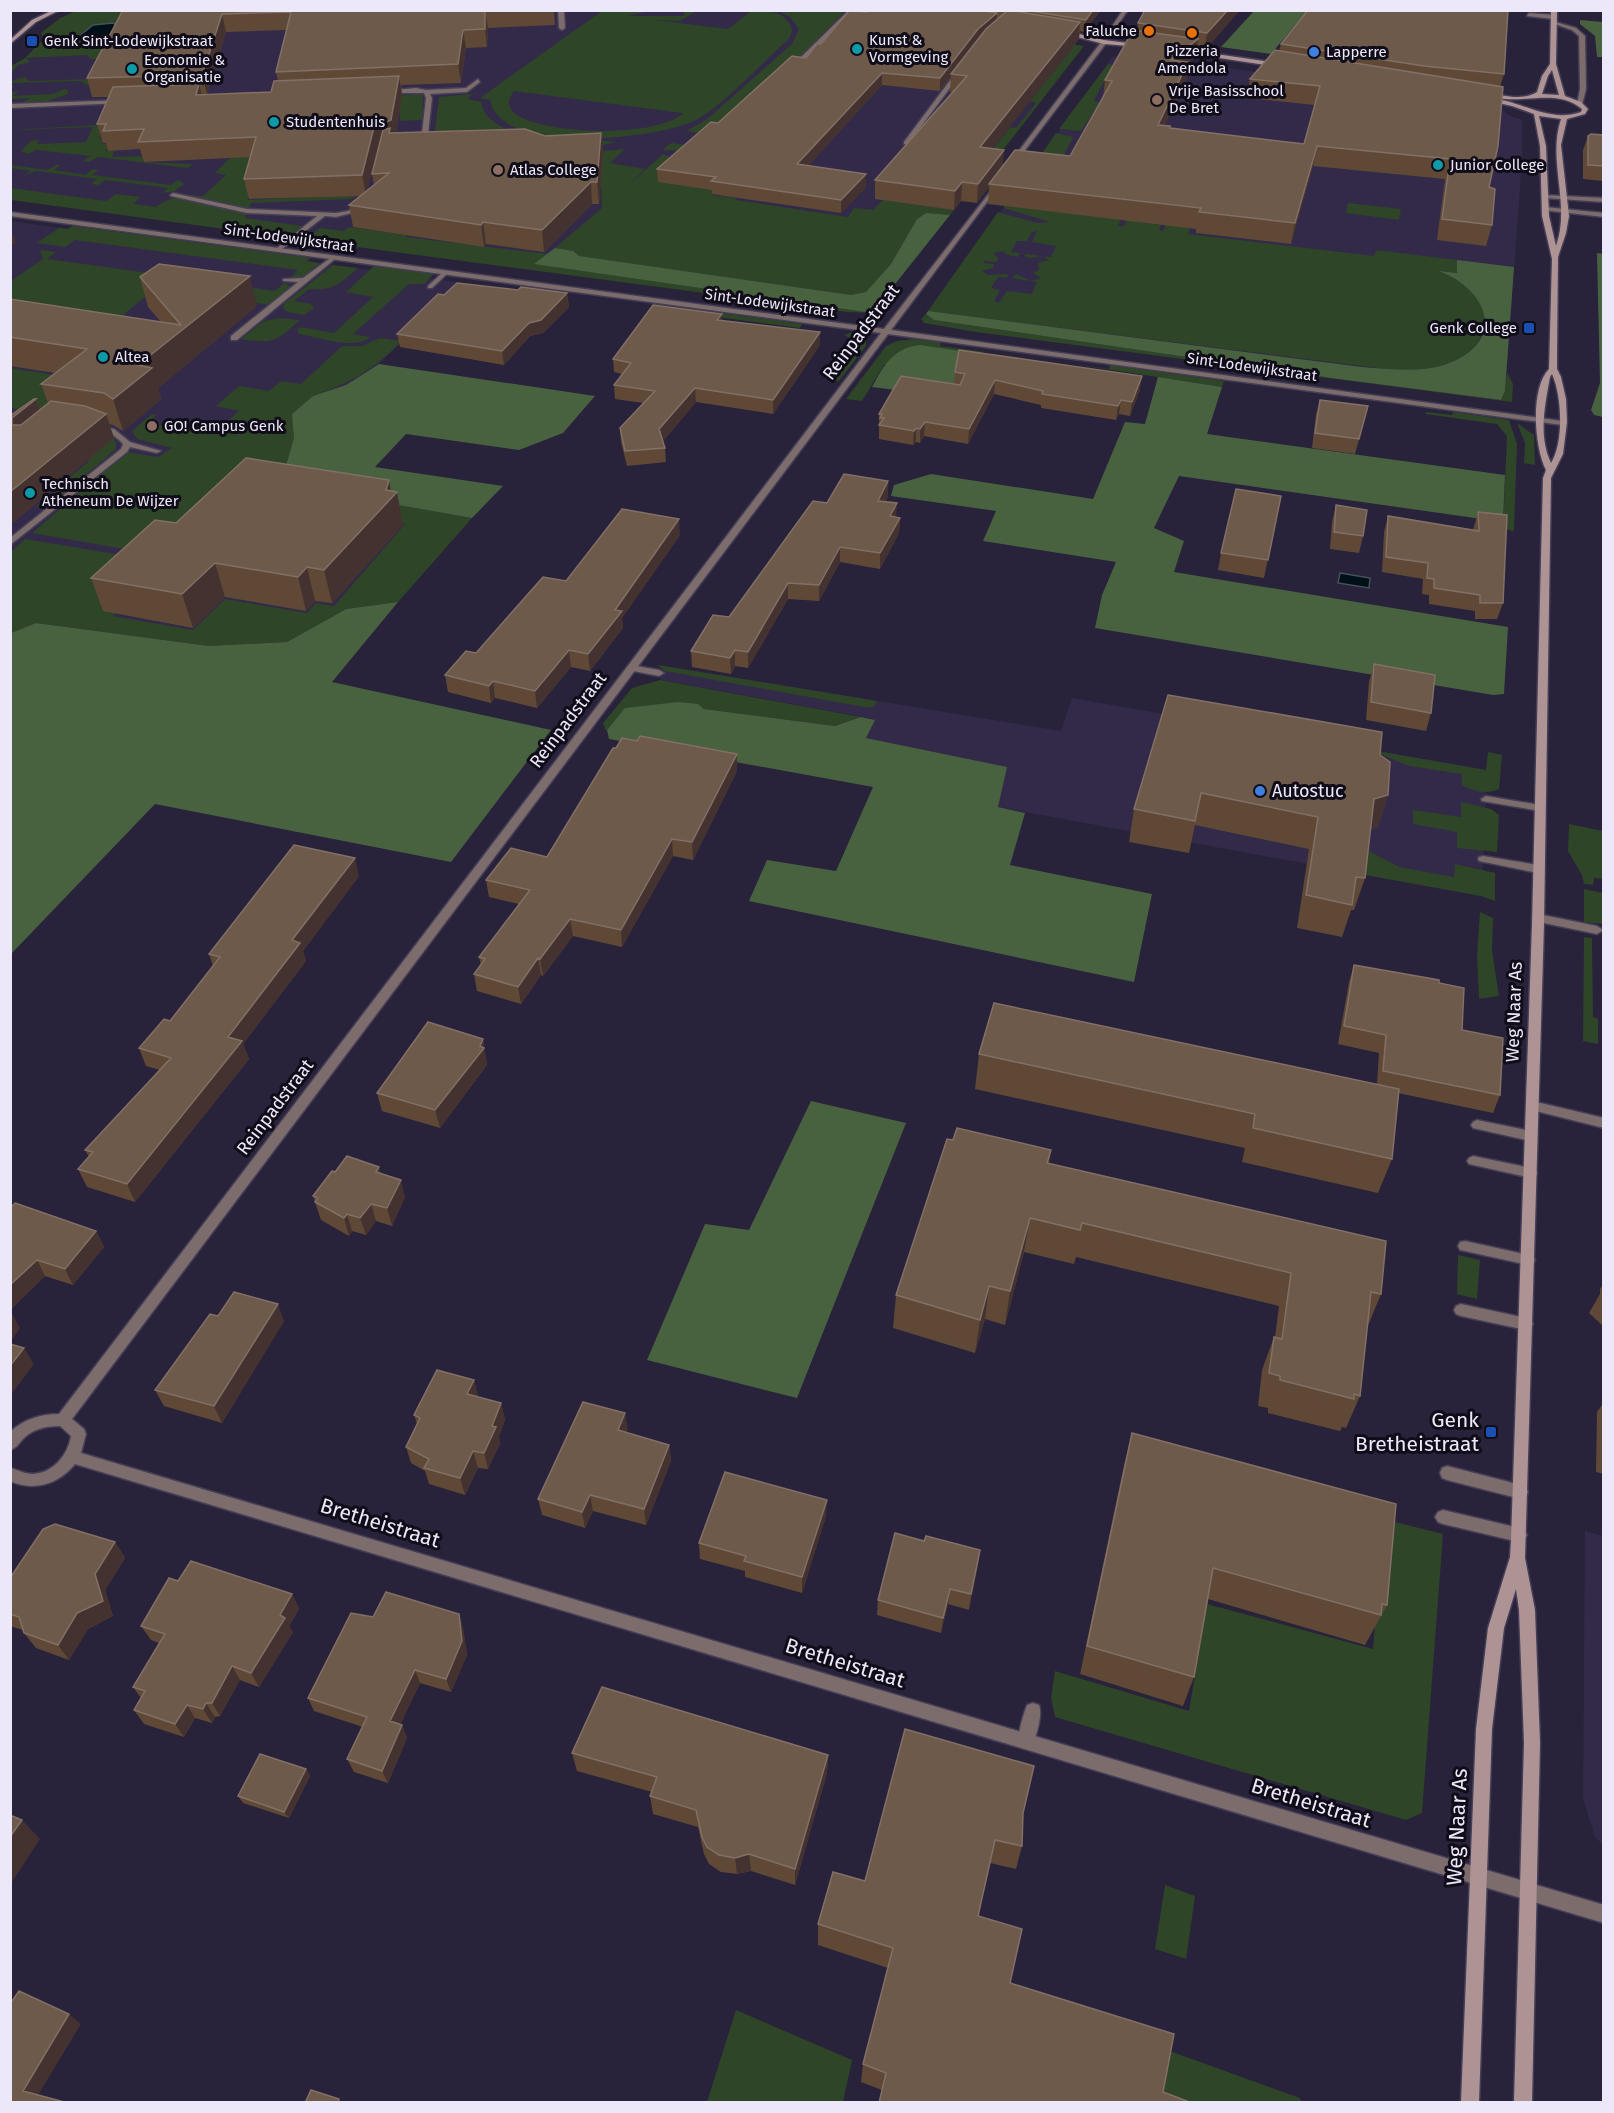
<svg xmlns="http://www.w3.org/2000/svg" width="1614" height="2113" font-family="'Fira Sans',sans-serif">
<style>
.built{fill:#332a49}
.green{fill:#2e4527;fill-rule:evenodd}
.forest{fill:#486240}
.water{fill:#001018;stroke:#47515c;stroke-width:1.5}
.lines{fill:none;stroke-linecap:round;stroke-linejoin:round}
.lane-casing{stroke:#443e56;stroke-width:3}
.street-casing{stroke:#443e56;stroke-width:3}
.secondary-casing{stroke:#443e56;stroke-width:3}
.lane{fill:#7d6c6c;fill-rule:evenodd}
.street{fill:#7d6c6c;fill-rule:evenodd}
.secondary{fill:#ae9394;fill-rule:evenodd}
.wall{fill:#5f4936;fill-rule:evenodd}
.shaded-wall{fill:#43322f}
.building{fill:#6e5a4b;stroke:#827066;stroke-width:1.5}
.food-dot{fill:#e8710a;stroke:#100d19;stroke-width:2}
.transit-dot{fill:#1a4fb4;stroke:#100d19;stroke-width:2}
.culture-dot{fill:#0f9aa8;stroke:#100d19;stroke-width:2}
.shop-dot{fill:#3f7fe0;stroke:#100d19;stroke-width:2}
.education-dot{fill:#8d6e63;stroke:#100d19;stroke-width:2}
.labels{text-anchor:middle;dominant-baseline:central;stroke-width:6;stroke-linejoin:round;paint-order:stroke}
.far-poi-label{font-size:15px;fill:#ece8f9;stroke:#100d19;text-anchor:start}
.far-street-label{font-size:15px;fill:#ece8f9;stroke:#100d19}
.street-label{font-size:18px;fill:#ece8f9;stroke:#100d19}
.poi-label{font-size:18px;fill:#ece8f9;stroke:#100d19;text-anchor:start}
.near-poi-label{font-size:21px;fill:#ece8f9;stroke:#100d19;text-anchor:end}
.near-street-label{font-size:21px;fill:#ece8f9;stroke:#100d19}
</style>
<rect width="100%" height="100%" fill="#29223b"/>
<!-- built -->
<path class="built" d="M 851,10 L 1081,46 L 872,313 L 405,246 L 11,195 L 11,71 L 80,11 Z
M 1121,54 L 1137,54 L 1484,107 L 1503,110 L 1510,116 L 1522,120 L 1522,161 L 1505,391 L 928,312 L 1112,58 Z
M 11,221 L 463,283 L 379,364 L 346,385 L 290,486 L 472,518 L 398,602 L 346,609 L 209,646 L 36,623 L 11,633 Z
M 664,666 L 1061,731 L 1072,698 L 1487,770 L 1481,896 L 998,807 L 1006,767 L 866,738 L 874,719 L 661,680 L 659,673 Z
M 1585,1531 L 1603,1536 L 1603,1845 L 1595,1837 L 1583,1799 Z"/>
<!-- green -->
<path class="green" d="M 76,11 L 148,11 L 100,83 L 86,85 L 81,81 L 11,83 L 14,88 L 11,87 L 11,81 L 25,77 L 29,81 L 92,79 L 100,60 L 91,59 L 87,55 L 26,58 L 30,62 L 18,65 L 11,73 L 11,66 L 25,58 L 44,39 L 41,33 L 60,18 Z
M 602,11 L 650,11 L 628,16 L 685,16 L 683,11 L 696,11 L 680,21 L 654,20 L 728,29 L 750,12 L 746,11 C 763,11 788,9 792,31 L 789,39 C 764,61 723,105 696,120 C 659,139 500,157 490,100 L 480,98 ZM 514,91 L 682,113 L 683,114 C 662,128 631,130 607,131 C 591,132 485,127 514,91 Z
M 778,11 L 845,11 L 794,64 L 698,151 L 662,150 L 671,143 L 685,145 L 699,133 L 686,131 L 706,120 L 792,44 L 799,29 L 790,17 Z
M 1017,36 L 1084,46 L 1003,150 L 993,149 L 1010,127 L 1016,128 L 1036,103 L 1030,101 L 1071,50 Z
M 1108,64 L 1113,65 L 1094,100 L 1099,103 L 1081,131 L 1059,129 Z
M 64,89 L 68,90 L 68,94 L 48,101 L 22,103 L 30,98 L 11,99 L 11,92 L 20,91 L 12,96 L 53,94 Z
M 417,94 L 423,95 L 422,120 L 400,121 L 400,105 L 374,107 L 375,98 Z
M 473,94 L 467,99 L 481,102 C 488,146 584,137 616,142 L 587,149 L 442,135 L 435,131 L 439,97 Z
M 133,123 L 102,132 L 99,139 L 103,139 L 102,144 L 109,144 L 106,151 L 114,151 L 112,157 L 144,156 L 143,162 L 193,164 L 188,168 L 98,157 L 89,162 L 83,161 L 90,156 L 36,150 L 28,154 L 21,151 L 31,141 L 39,139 L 37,144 L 86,142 L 93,127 L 11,130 Z
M 1056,133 L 1073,137 L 1057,168 L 1030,171 Z
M 364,149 L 256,166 L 248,200 L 358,195 L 351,199 L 251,203 L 245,218 L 302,226 L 297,232 L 284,237 L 11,200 L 11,188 L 106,201 L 116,194 L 141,197 L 133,204 L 156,207 C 169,197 187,194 203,196 L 226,175 L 215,173 L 233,155 Z
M 625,149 L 610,163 L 645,169 L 628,186 L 663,154 L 685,164 L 671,170 L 658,182 L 717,188 L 711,195 L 737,198 L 736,200 L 848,217 L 854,208 L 873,210 L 883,200 L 954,210 L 950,215 L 926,213 L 917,219 L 891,264 L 866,292 L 851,295 L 578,256 L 573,251 L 555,248 L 602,208 L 600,167 L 592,152 Z
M 11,165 L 47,170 L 56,165 L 61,165 L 54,170 L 85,175 L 93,169 L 99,170 L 92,175 L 171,185 L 179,180 L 184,184 L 175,191 L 162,193 L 168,188 L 106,180 L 98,185 L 91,184 L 97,179 L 37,171 L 23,176 L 31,171 L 11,168 Z
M 1030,171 L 1122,214 L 1118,226 L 1124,226 L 1127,220 L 1161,225 L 1159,230 L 1163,231 L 1168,220 L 1192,223 L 1188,234 L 1374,256 L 1376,250 L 1457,260 L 1457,273 L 1442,271 C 1467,283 1495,303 1482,333 C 1480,340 1476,347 1469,352 C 1448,368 1420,371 1394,370 L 928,311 L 998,212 L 1037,223 L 1050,222 L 1003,208 ZM 1037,231 L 1032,242 L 1056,246 L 1051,257 L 1026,254 L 1024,256 L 1031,258 L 1043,256 L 1049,260 L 1038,263 L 1039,270 L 1033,273 L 1041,278 L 1031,281 L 1016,274 L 1012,278 L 1037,282 L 1032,294 L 1007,291 L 999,303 L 994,301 L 1000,290 L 991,288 L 998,277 L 1007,278 L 1008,274 L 988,275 L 982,271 L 993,268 L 994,264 L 983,263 L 984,261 L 996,262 L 999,259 L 993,253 L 1002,251 L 1008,255 L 1018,257 L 1020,253 L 1011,252 L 1017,241 L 1027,241 L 1032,232 Z
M 1348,203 L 1401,209 L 1399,220 L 1346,213 Z
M 73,226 L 311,258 L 307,261 L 320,263 L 304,277 L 292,279 L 290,278 L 298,270 L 75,240 L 65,247 L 37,243 L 59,228 L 67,229 Z
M 349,227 L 407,235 L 406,237 L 548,254 L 536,264 L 872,313 L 847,312 L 304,240 L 320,228 L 344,231 Z
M 40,250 L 56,252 L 47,259 L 171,276 L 124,314 L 124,335 L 11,301 L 11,281 L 43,259 Z
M 333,265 L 358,268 C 339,284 334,291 309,289 L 294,301 L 311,304 L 314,308 L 304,315 L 288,312 L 283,308 L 284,304 Z
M 374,266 L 434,274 L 424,284 L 409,284 L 353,334 L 370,337 C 354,351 319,337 299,334 L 297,330 L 300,327 L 334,333 L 373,297 L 346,292 Z
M 175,277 L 275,291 L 284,283 L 292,287 L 269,305 L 162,288 Z
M 713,312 L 802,324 L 800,328 L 710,316 Z
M 926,314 L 934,320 L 1331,378 L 1501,400 L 1505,391 L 1507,373 L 1513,384 L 1512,402 L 976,332 L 924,323 L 921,319 Z
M 280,318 L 300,320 C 276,342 273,344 241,339 L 264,321 Z
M 853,332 L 866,340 L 866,346 L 839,381 L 825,379 L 854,340 L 844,335 Z
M 380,338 L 402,341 C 374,369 351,383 313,396 L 294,438 L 285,469 L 290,486 L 472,518 L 398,602 L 346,609 L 287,642 L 209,646 L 36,623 L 11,633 L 11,552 L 25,539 L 121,555 L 124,604 L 113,616 L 193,630 L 225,599 L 307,613 L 316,603 L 334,606 L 405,524 L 392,521 L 130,550 L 32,533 L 127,452 L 158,457 L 172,448 L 137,439 L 132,431 L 152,414 L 157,415 L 147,423 L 214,434 L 239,411 L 216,406 L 239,386 L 269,391 L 281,381 L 301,384 L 342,346 L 362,346 Z
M 915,339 L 941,342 L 940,346 L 985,352 L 884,365 L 862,401 L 846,399 L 886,346 L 897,341 Z
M 1067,363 L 1109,369 L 1110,365 L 1224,381 L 1222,387 Z
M 10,368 L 93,381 L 82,420 L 11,408 Z
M 1427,412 L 1452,415 L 1453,412 L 1509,420 L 1517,444 L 1514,531 L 1503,529 L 1507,436 L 1497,424 L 1425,414 Z
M 1517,423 L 1534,435 L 1535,465 L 1524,463 L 1525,443 Z
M 110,434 L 116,442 L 116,449 L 52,503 L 35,507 L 90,460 L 34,450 Z
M 657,665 L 664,666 L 877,701 L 874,707 L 864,707 L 665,671 Z
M 660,680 L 861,717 L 835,726 L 704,709 L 698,704 L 626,708 L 606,731 L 603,723 L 632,688 Z
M 1371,750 L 1486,770 L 1488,752 L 1502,755 L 1499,789 C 1487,795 1473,791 1462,785 L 1462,774 L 1409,766 Z
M 1461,802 L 1491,809 L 1499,815 L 1497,852 L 1457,848 L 1457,832 L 1413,824 L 1413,810 L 1461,817 Z
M 1569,824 L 1603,831 L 1603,879 L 1594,878 L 1593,885 L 1584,884 L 1582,875 L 1568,851 Z
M 1365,849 L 1399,867 L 1454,877 L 1455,864 L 1495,873 L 1495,901 L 1481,896 L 1360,874 Z
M 1584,889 L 1603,893 L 1603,924 L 1584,922 Z
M 1480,912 L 1493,918 L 1492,951 L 1499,996 L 1479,999 L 1477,956 Z
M 1584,937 L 1592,938 L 1593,1017 L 1598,1019 L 1598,1044 L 1583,1041 Z
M 1458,1255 L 1480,1260 L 1477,1299 L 1457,1294 Z
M 1383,1519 L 1443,1534 L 1422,1813 L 1406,1820 L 1055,1717 L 1051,1698 L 1055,1671 L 1189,1711 L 1207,1604 L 1373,1649 Z
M 1165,1885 L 1195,1896 L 1186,1959 L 1155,1949 Z
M 736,2010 L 852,2060 L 843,2102 L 707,2102 Z
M 1167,2050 L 1300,2098 L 1301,2102 L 1160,2102 Z"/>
<!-- forest -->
<path class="forest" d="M 1254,11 L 1306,12 L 1271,54 L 1221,47 Z
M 1580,20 L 1603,22 L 1603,57 L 1597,57 L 1595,36 L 1580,24 Z
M 926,213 L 950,215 L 872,313 L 534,264 L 555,248 L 573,251 L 579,256 L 851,295 L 866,292 L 891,264 L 917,219 Z
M 1597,253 L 1604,254 L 1603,417 L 1594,415 L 1591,410 L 1600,383 Z
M 1457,260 L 1514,267 L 1505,391 L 1501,400 L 1331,378 L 934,320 L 926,314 L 928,311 L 1362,367 C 1389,369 1417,373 1444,365 C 1507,344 1491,291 1439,271 L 1457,273 Z
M 920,345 L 981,354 L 959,398 L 872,387 C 884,365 893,348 920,345 Z
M 379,364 L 575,393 L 595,396 L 563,433 L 519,450 L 406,434 L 375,467 L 503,486 L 472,518 L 290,486 L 285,469 L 294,438 L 292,414 L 313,396 L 346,385 Z
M 1158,377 L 1222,387 L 1207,434 L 1505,475 L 1503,522 L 1179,476 L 1154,528 L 1184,541 L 1174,572 L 1508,627 L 1504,694 L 1493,695 L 1095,628 L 1102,595 L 1116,562 L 983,541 L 996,511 L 891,496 L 894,485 L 931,474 L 1093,499 L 1125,422 L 1145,424 Z
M 398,602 L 332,682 L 551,730 L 451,862 L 155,804 L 11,954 L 11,633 L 36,623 L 209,646 L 287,642 L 346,609 Z
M 678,702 L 698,704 L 704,709 L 835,726 L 861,717 L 875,720 L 866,738 L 1007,767 L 998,807 L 1025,813 L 1010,865 L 1152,894 L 1134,982 L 749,901 L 767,860 L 836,871 L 873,787 L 609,739 L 607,730 L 625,708 Z
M 811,1101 L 906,1123 L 797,1398 L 647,1360 L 705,1224 L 749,1230 Z"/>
<!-- water -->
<path class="water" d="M 113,23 L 117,26 L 113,38 L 99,42 L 79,41 L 78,37 L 93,25 Z
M 1340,573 L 1370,578 L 1369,588 L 1338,583 Z"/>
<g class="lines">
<!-- lane casing -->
<g class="lane-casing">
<path id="lane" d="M 558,10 L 564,10 L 565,28 L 562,30 L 559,28 Z
M 849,10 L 854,10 L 798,66 L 794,66 L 794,64 Z
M 1529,13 L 1554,15 L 1557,17 L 1554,19 L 1527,16 Z
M 1552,21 L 1576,28 L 1585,36 L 1586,89 L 1582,105 L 1577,104 L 1580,89 L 1579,36 L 1572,30 L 1552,23 Z
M 957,71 L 962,72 L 908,144 L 904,144 L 904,142 Z
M 478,79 L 480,82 L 467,92 L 430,94 L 432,98 L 428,134 L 411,140 L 409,137 L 422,133 L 426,98 L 424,93 L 386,93 L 383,91 L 416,88 L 426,90 L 466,88 Z
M 125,100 L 123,103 L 10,108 L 10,104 Z
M 173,193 L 247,209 L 336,213 L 348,211 L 361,203 L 366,204 L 352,213 L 336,217 L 325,216 L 278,252 L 276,251 L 276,249 L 317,216 L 247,213 L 171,196 L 170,195 Z
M 333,256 L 336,258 L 335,259 L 237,340 L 231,340 L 231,336 L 298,282 L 283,281 L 283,279 L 303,278 Z
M 443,272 L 448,273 L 432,288 L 428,288 L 428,286 Z
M 95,425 L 114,429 L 130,442 L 161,451 L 157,453 L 130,447 L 127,452 L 10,545 L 10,538 L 121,449 L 123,444 C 115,435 107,431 95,429 Z
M 631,665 L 659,670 L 664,673 L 659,676 L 628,670 L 628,666 Z
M 1486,796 L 1540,805 L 1545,808 L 1540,811 L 1482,801 L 1481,799 Z
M 1483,856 L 1538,865 L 1543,869 L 1538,873 L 1479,861 L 1478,859 L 1479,857 Z
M 1538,914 L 1597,926 L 1603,930 L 1597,934 L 1534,921 L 1532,918 Z
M 1532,1101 L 1604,1118 L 1604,1128 L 1528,1109 L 1526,1106 L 1528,1103 Z
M 1477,1120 L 1531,1131 L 1535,1133 L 1537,1136 L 1535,1139 L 1531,1141 L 1473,1128 L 1471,1125 L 1473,1122 Z
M 1473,1156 L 1531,1168 L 1536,1169 L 1537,1173 L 1536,1177 L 1531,1178 L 1469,1164 L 1467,1161 L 1469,1158 Z
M 1465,1241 L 1528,1255 L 1533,1256 L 1535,1260 L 1533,1264 L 1528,1265 L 1465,1251 L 1460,1250 L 1458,1246 L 1460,1242 Z
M 1461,1304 L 1526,1318 L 1531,1320 L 1533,1324 L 1531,1328 L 1526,1330 L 1461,1316 L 1456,1314 L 1454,1310 L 1456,1306 Z
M 1447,1466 L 1521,1485 L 1526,1487 L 1528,1492 L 1526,1497 L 1521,1499 L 1447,1480 L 1442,1478 L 1440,1473 L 1442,1468 Z
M 1443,1510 L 1519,1528 L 1524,1530 L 1527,1535 L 1524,1540 L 1519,1542 L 1443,1524 L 1438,1522 L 1435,1517 L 1438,1512 Z
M 1033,1703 L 1039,1705 C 1043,1716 1036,1736 1032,1747 L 1026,1749 L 1020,1747 C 1016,1736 1023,1716 1027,1705 Z"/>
</g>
<!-- street casing -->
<g class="street-casing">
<path id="street" d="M 1123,10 L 1128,10 L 1109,37 L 1105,37 Z
M 1102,41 L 1107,42 L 1016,162 L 1012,162 L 1012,160 Z
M 997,183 L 999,184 L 999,186 L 891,330 L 1562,421 L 1566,423 L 1562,425 L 888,334 L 72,1419 L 84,1429 L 86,1434 L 81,1453 L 1604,1905 L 1604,1923 L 75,1464 C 59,1484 34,1492 10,1481 L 10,1468 C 18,1470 25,1474 33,1474 C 54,1473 68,1454 71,1436 L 60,1426 C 45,1426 32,1429 22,1440 C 18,1445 16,1448 10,1450 L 10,1432 C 24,1419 41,1414 59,1414 L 881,333 L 10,216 L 10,212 L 884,329 Z
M 1543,195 L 1604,198 L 1604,202 L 1545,198 L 1543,197 Z
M 1545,207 L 1604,213 L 1604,217 L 1543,210 L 1542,209 Z"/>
</g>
<!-- secondary casing -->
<g class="secondary-casing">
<path id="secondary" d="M 53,10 L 60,10 L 36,22 L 10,44 L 10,40 L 32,20 Z
M 1551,10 L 1557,10 L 1556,64 L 1565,96 L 1581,102 L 1588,109 L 1585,114 L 1567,119 L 1561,145 L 1569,216 L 1566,233 L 1558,257 L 1557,355 L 1557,369 L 1561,377 L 1566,399 L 1567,422 L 1563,454 L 1551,478 L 1544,924 L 1525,1558 L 1535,1610 L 1540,1743 L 1532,2102 L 1514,2102 L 1524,1743 L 1519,1610 L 1516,1589 L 1504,1628 L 1492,1729 L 1479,2102 L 1461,2102 L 1476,1729 L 1488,1628 L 1510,1557 L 1511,1540 L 1532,924 L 1543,478 L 1546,470 C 1534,447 1530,388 1549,369 L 1552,259 L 1542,216 L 1540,146 L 1534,114 L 1512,106 L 1485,100 L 1488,98 C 1497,100 1507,100 1516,104 C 1539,111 1557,120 1581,112 L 1582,109 C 1554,85 1516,109 1485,94 L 1488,92 C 1503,96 1523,101 1537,92 L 1542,76 L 1550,64 ZM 1552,70 L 1559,95 L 1542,94 L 1548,76 ZM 1539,116 L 1561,119 C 1547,161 1571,204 1556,246 L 1549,216 L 1546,146 ZM 1552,374 C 1562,396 1564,442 1551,463 C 1538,436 1545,405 1550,377 Z
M 1075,33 L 1104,40 L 1144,45 L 1141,47 L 1104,44 L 1073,36 Z
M 1182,49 L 1278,63 L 1281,65 L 1278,67 L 1180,52 Z"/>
</g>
<!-- lane -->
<use href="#lane" class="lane"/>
<!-- street -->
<use href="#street" class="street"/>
<!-- secondary -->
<use href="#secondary" class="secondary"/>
</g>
<!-- wall -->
<path class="wall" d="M 123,10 L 554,10 L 555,25 L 488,28 L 487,47 L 466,48 L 461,83 L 401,85 L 402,95 L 396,133 L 545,136 L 601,133 L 603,154 L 599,204 L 592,204 L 544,252 L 486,244 L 484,247 L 353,227 L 349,205 L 361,196 L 249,199 L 244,179 L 251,157 L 144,162 L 140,149 L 108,151 L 106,143 L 103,143 L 97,124 L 109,97 L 92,97 L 87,78 ZM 287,30 L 276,72 L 278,81 L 271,92 L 202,95 L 207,94 L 226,32 ZM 378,146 L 379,146 L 372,174 L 374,185 L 367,191 Z
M 868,10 L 1101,10 L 1084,32 L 1080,31 L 1079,39 L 992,148 L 1003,165 L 1070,156 L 1103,98 L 1105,80 L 1137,30 L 1138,23 L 1240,10 L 1205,50 L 1197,49 L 1196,57 L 1188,63 L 1186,80 L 1164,126 L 1170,128 L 1304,144 L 1315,105 L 1247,98 L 1250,79 L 1279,51 L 1281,44 L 1504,74 L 1500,87 L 1489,187 L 1492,225 L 1486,246 L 1437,240 L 1445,179 L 1313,166 L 1291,244 L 1196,233 L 1196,229 L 988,204 L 989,187 L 977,203 L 961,201 L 954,210 L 875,199 L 875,180 L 953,92 L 950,92 L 951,76 L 940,91 L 882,85 L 808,166 L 866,187 L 841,213 L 712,194 L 712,190 L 658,182 L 657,169 L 806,58 L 821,44 Z
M 1604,135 L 1604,181 L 1583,179 L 1583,150 L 1588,136 Z
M 140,277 L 257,306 L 158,388 L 161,399 L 123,431 L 113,425 L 109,424 L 114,438 L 10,525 L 36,399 L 40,410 L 48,403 L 41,384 L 55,373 L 10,366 L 10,299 L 161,322 L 148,307 Z
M 518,290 L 567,293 L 569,307 L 543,333 L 530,336 L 504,365 L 400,347 L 397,334 L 444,295 Z
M 722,314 L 722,321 L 820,345 L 773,414 L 696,402 L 663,441 L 665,448 L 666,462 L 627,466 L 621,442 L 620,428 L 643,403 L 615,399 L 614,385 L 622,374 L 614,372 L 613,359 Z
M 955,372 L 1140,390 L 1130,416 L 1119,414 L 1116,420 L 1041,408 L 1041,405 L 994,394 L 968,444 L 924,436 L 920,443 L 916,442 L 913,445 L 879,439 L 879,414 L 954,384 Z
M 1320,400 L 1364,421 L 1355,454 L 1312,448 L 1316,414 Z
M 391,491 L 403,525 L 332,603 L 315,601 L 306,611 L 225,597 L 193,628 L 103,611 L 91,578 L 176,523 Z
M 1281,496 L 1264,578 L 1218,570 L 1221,553 Z
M 888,497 L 885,502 L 896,517 L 900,518 L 899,533 L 880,569 L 840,562 L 819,601 L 788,599 L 748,668 L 735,666 L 731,674 L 692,667 L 691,651 L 729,617 L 827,503 Z
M 1336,505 L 1363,536 L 1359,553 L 1330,549 L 1332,522 Z
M 1478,512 L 1503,603 L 1497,619 L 1475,619 L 1475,611 L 1429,604 L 1429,595 L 1422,594 L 1423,579 L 1382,572 L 1384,532 L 1388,516 L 1473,530 Z
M 680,535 L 622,618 L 623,628 L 590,671 L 571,667 L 537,708 L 495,698 L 491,703 L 448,692 L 445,675 L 476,653 L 566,581 Z
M 1374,664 L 1431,713 L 1426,731 L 1366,720 L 1369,682 Z
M 1382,732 L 1380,755 L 1388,795 L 1378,827 L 1370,829 L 1365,878 L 1354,910 L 1351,910 L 1342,937 L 1297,928 L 1309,849 L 1195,825 L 1189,853 L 1129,842 L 1134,809 Z
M 737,771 L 693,860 L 673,856 L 622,947 L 573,936 L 543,976 L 541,975 L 521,1004 L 477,991 L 474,974 L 481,965 L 479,957 L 519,904 L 489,897 L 486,880 L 547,857 Z
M 359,876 L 303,951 L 306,961 L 243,1044 L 249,1059 L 135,1202 L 87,1187 L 78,1169 L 89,1157 L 85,1150 L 160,1070 L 146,1066 L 139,1048 L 170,1021 L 213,966 L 209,954 Z
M 1354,965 L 1439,983 L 1462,1030 L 1500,1095 L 1493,1113 L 1398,1093 L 1392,1159 L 1378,1193 L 1242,1162 L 1245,1148 L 975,1089 L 979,1054 L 1377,1084 L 1379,1053 L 1338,1044 L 1349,982 Z
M 483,1039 L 487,1065 L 440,1128 L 382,1111 L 377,1093 Z
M 953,1140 L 1051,1150 L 1049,1163 L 1381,1294 L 1367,1328 L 1360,1396 L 1346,1428 L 1342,1427 L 1340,1431 L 1268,1413 L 1268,1408 L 1258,1406 L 1262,1370 L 1274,1337 L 1275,1337 L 1279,1306 L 1076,1257 L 1074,1264 L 1024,1252 L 1005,1325 L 985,1319 L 975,1353 L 893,1328 L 896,1295 Z
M 335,1172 L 381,1174 L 405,1197 L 392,1226 L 376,1221 L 366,1235 L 352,1231 L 349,1236 L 321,1220 L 313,1196 Z
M 10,1208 L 96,1231 L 104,1247 L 73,1285 L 45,1276 L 10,1310 Z
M 1604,1283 L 1604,1327 L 1589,1313 L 1600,1294 L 1600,1289 Z
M 218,1316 L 284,1321 L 222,1423 L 164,1406 L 155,1390 Z
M 474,1380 L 478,1397 L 501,1403 L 505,1420 L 499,1436 L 500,1444 L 488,1469 L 478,1468 L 465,1495 L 429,1484 L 425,1471 L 411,1463 L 406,1447 L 417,1424 L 414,1415 Z
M 1604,1402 L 1604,1474 L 1596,1472 L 1597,1412 Z
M 628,1429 L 626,1433 L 669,1445 L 671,1461 L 646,1525 L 593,1511 L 585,1528 L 542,1515 L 538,1499 Z
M 1132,1433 L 1387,1605 L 1365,1645 L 1208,1599 L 1194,1677 L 1183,1706 L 1080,1674 L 1124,1465 Z
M 826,1516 L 802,1593 L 745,1577 L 745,1571 L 700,1559 L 699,1543 Z
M 924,1541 L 980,1550 L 969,1610 L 948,1604 L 941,1633 L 877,1615 L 878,1600 Z
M 115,1542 L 125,1558 L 105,1590 L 113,1616 L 88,1629 L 69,1660 L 36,1648 L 24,1633 L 23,1630 L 10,1626 L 10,1578 Z
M 178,1581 L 292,1594 L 299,1609 L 289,1626 L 293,1632 L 259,1687 L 240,1680 L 220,1716 L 215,1717 L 212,1723 L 195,1718 L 184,1737 L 144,1724 L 134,1710 L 141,1698 L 133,1687 L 159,1643 L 151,1640 L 141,1626 Z
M 459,1614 L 463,1628 L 467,1655 L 451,1692 L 420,1683 L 400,1725 L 402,1725 L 407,1738 L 388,1783 L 354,1772 L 347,1759 L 363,1727 L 314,1711 L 308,1698 L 373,1617 Z
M 572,1753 L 828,1755 L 827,1773 L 795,1885 L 751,1871 L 737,1874 L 721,1872 L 709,1864 L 704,1854 L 698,1827 L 653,1814 L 650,1796 L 652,1792 L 577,1771 Z
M 306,1769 L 310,1776 L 289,1818 L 243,1803 L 238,1796 Z
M 1023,1813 L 1022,1846 L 1016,1869 L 990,1863 L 882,2090 L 861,2082 L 863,2064 L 888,1968 L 818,1945 L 818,1924 L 865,1881 Z"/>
<!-- shaded-wall -->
<path class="shaded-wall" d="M 485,10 L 488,28 L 487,47 L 485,29 Z
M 1093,10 L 1101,10 L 1084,32 L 1086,20 Z
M 1228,10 L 1240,10 L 1205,50 L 1207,33 Z
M 997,13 L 996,25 L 951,74 L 951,76 L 940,91 L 940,78 L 978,29 Z
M 222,14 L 226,32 L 207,94 L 202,75 Z
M 1080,22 L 1079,39 L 979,166 L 980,147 Z
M 463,30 L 466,48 L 461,83 L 458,64 Z
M 1198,39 L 1196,57 L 1188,63 L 1186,80 L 1155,144 L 1158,125 L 1171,60 Z
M 882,73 L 882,85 L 797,178 L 797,164 Z
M 399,76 L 402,95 L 395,140 L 378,146 L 366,196 L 362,175 L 374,127 Z
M 199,84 L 204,103 L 196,95 Z
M 601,133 L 603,154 L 599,204 L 597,182 Z
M 1317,146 L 1313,166 L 1291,244 L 1295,223 Z
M 1004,150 L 1003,168 L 989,184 L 989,187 L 977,203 L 978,184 Z
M 866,174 L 866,187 L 841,213 L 841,200 Z
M 591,182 L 592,204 L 544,252 L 542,230 Z
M 962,182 L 961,201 L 954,210 L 955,191 Z
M 483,222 L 486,244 L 484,247 L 481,225 Z
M 10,226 L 16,243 L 10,246 Z
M 250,276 L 257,306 L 158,388 L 161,399 L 123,431 L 113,399 L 138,365 Z
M 567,293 L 569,307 L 543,333 L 530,336 L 504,365 L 502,351 L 529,323 Z
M 722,314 L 722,328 L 717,320 Z
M 820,332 L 820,345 L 773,414 L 773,400 Z
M 1142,376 L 1140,390 L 1130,416 L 1132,402 Z
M 995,380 L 994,394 L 968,444 L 969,429 Z
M 695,388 L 696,402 L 660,444 L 659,429 Z
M 36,399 L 45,423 L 21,442 L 12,425 L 12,418 Z
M 1121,400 L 1119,414 L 1116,420 L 1118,406 Z
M 106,414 L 114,438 L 10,525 L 10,492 Z
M 925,422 L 924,436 L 920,443 L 920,429 Z
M 916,428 L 916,442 L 913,445 L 914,431 Z
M 389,480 L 392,497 L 397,492 L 403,525 L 332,603 L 324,570 L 386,490 Z
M 888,481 L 888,497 L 877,516 L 878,501 Z
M 897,503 L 896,519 L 890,516 Z
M 900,518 L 899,533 L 880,569 L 880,553 Z
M 679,519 L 680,535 L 622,618 L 623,628 L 590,671 L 588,654 L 615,610 Z
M 840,547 L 840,562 L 819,601 L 819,585 Z
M 215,563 L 225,597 L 193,628 L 182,594 Z
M 307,567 L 315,601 L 306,611 L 298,577 Z
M 788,583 L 788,599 L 748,668 L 748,652 Z
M 569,650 L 571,667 L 537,708 L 535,691 Z
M 735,650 L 735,666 L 731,674 L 730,658 Z
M 493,681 L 495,698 L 491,703 L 489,686 Z
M 737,754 L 737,771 L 693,860 L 692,842 Z
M 1388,795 L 1378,827 L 1364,831 L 1374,799 Z
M 672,839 L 673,856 L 622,947 L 621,930 Z
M 355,858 L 359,876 L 303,951 L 306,961 L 243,1044 L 249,1059 L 135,1202 L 127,1184 L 228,1037 L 292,940 Z
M 570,919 L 573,936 L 543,976 L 540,959 Z
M 538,958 L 541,975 L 521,1004 L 518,987 Z
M 483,1039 L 487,1065 L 440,1128 L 435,1110 L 480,1046 Z
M 379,1167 L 384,1184 L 376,1172 Z
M 401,1180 L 405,1197 L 392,1226 L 387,1208 Z
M 371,1204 L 376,1221 L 366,1235 L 360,1218 Z
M 347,1214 L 352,1231 L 349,1236 L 344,1218 Z
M 1030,1218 L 1024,1252 L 1005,1325 L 1010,1291 Z
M 96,1231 L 104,1247 L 73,1285 L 65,1269 Z
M 37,1260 L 45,1276 L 10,1310 L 10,1285 Z
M 989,1286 L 985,1319 L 975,1353 L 980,1320 Z
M 278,1304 L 284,1321 L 222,1423 L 214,1406 Z
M 11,1312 L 20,1328 L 10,1343 L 10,1313 Z
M 24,1348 L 34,1364 L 13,1392 L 10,1388 L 10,1366 Z
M 474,1380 L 478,1396 L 472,1411 L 467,1394 Z
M 501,1403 L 505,1420 L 499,1436 L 500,1444 L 488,1469 L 484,1453 L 492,1426 Z
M 625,1413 L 628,1429 L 621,1447 L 618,1430 Z
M 669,1445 L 671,1461 L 646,1525 L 644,1509 Z
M 473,1451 L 478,1468 L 465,1495 L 460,1478 Z
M 590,1495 L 593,1511 L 585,1528 L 582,1512 Z
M 827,1500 L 826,1516 L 802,1593 L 802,1577 Z
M 115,1542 L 125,1558 L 105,1590 L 113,1616 L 88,1629 L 69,1660 L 58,1645 L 95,1574 Z
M 980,1550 L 978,1566 L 969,1610 L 971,1594 Z
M 950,1589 L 948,1604 L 941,1633 L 943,1618 Z
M 292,1594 L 299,1609 L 289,1626 L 293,1632 L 259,1687 L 251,1673 L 280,1615 Z
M 459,1614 L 463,1628 L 467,1655 L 451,1692 L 446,1679 Z
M 232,1666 L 240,1680 L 220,1716 L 212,1703 Z
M 415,1670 L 420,1683 L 396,1734 L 390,1721 Z
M 206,1703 L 215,1717 L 212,1723 L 203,1709 Z
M 187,1705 L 195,1718 L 184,1737 L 175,1724 Z
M 402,1725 L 407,1738 L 388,1783 L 382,1771 Z
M 828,1755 L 827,1773 L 795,1885 L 795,1869 Z
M 306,1769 L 310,1776 L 289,1818 L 284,1812 Z
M 22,1820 L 40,1839 L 10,1885 L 10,1837 Z
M 749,1854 L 751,1871 L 737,1874 L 735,1858 Z
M 69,2014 L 81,2024 L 35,2100 L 23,2091 Z"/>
<!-- building -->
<path class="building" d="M 123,10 L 485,10 L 485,29 L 463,30 L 458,64 L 276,72 L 291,12 L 222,14 L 202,75 L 87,78 Z
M 868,10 L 978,10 L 997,13 L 978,29 L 940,78 L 882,73 L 797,164 L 866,174 L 841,200 L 711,181 L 716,177 L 657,169 L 711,122 L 718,123 L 792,56 L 806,58 L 817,44 L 821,44 L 849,11 L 867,12 Z
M 1008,10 L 1080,22 L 980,147 L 1004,150 L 978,184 L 962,182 L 955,191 L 875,180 L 967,76 L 951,74 L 986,29 Z
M 1024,10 L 1093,10 L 1086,20 Z
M 1145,10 L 1228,10 L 1207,33 L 1138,23 Z
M 1308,10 L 1508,10 L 1504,74 L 1424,66 L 1281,44 Z
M 1133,30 L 1198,39 L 1171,60 L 1188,62 L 1158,125 L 1170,126 L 1170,128 L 1304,144 L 1320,86 L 1250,79 L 1275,50 L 1503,87 L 1498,146 L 1489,187 L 1495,189 L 1492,225 L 1442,219 L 1450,159 L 1317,146 L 1295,223 L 1199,212 L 1201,208 L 989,184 L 1015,150 L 1070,156 L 1112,81 L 1105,80 Z
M 399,76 L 391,120 L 374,127 L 362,175 L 244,179 L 256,137 L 138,142 L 144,129 L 103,131 L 106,124 L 97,124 L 113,87 L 199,84 L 196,95 L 271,92 L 274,81 Z
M 390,128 L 389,133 L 525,129 L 545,136 L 601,133 L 597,182 L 591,182 L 542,230 L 483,222 L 481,225 L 349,205 L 389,173 L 372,174 L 383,130 Z
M 1591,134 L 1604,135 L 1604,166 L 1588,165 L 1588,136 Z
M 159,264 L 250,276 L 138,365 L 152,368 L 113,399 L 104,393 L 41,384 L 87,349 L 10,337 L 10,299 L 181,325 L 140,277 Z
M 457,283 L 518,290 L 521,287 L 567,293 L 541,320 L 529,323 L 502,351 L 397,334 L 438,294 L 444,295 Z
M 653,305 L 722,314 L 717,320 L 820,332 L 773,400 L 695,388 L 659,429 L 665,448 L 625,451 L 620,428 L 655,391 L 614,385 L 631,363 L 613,359 Z
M 959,350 L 1142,376 L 1132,402 L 1121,400 L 1118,406 L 1042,394 L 1043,391 L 995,380 L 969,429 L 925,422 L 920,429 L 916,428 L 914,431 L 879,425 L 884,418 L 880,418 L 882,414 L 879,414 L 901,376 L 960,385 L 965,374 L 955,372 Z
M 34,399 L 36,399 L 12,418 L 12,425 L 21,425 L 51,401 L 85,406 L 106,414 L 10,492 L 10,416 Z
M 1320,400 L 1368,406 L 1359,439 L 1315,433 Z
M 246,458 L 389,480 L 386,490 L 397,492 L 324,570 L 307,567 L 298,577 L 215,563 L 182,594 L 91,578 L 155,520 L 176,523 Z
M 844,474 L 888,481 L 878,501 L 897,503 L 890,516 L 900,518 L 880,553 L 840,547 L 819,585 L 788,583 L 748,652 L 735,650 L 730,658 L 691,651 L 713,615 L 729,617 L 813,501 L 827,503 Z
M 1236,489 L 1281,496 L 1268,560 L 1221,553 Z
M 1336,505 L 1367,510 L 1363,536 L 1334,532 Z
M 622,509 L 679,519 L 615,610 L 622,611 L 588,654 L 569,650 L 535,691 L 493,681 L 489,686 L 445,675 L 466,651 L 476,653 L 543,577 L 566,581 Z
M 1478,512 L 1507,515 L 1503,603 L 1480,603 L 1480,595 L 1434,588 L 1434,579 L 1427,578 L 1428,563 L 1386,557 L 1388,516 L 1479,531 Z
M 1374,664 L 1435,675 L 1431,713 L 1371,702 Z
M 1168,695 L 1382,732 L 1380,755 L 1390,762 L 1388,795 L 1374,799 L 1365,878 L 1356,877 L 1352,905 L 1306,895 L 1318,817 L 1201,793 L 1195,821 L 1134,809 Z
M 640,736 L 737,754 L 692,842 L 672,839 L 621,930 L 570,919 L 540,959 L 538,958 L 518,987 L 474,974 L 485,959 L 479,957 L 530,890 L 486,880 L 511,848 L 547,857 L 613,748 L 616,748 L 622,738 L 637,741 Z
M 294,845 L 355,858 L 292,940 L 300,943 L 228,1037 L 242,1041 L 127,1184 L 78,1169 L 93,1152 L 85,1150 L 171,1058 L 139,1048 L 164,1019 L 170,1021 L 220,957 L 209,954 Z
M 1354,965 L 1439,980 L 1439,983 L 1464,988 L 1462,1030 L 1503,1038 L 1500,1095 L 1383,1071 L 1386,1035 L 1344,1026 Z
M 994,1003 L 1399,1089 L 1392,1159 L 1253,1128 L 1255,1114 L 979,1054 Z
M 428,1022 L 483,1039 L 480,1046 L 484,1048 L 435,1110 L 377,1093 Z
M 957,1128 L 1051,1150 L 1047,1163 L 1386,1241 L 1381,1294 L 1371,1292 L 1360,1396 L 1354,1394 L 1354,1399 L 1280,1380 L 1280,1376 L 1269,1373 L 1274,1337 L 1282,1339 L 1291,1273 L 1082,1223 L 1080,1230 L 1030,1218 L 1010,1291 L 989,1286 L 980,1320 L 896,1295 L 947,1139 L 953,1140 Z
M 347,1156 L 379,1167 L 376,1172 L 401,1180 L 387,1208 L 371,1204 L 360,1218 L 347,1214 L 344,1218 L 315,1202 L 318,1198 L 313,1196 L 332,1171 L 335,1172 Z
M 15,1203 L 96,1231 L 65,1269 L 37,1260 L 10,1285 L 10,1208 Z
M 234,1292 L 278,1304 L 214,1406 L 155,1390 L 210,1314 L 218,1316 Z
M 10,1344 L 24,1348 L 10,1366 Z
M 437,1370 L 474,1380 L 467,1394 L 501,1403 L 492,1426 L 496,1427 L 484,1453 L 473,1451 L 460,1478 L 424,1468 L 429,1459 L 406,1447 L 420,1418 L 414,1415 Z
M 583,1402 L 625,1413 L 618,1430 L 669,1445 L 644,1509 L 590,1495 L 582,1512 L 538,1499 Z
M 1132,1433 L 1396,1504 L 1387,1605 L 1382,1604 L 1381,1615 L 1213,1568 L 1194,1677 L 1087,1646 Z
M 725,1472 L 827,1500 L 802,1577 L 744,1561 L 746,1556 L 699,1543 Z
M 55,1524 L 115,1542 L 95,1574 L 103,1601 L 77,1613 L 58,1645 L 24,1633 L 19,1617 L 10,1614 L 10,1578 L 43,1529 Z
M 895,1533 L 924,1541 L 926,1536 L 980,1550 L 971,1594 L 950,1589 L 943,1618 L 878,1600 Z
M 191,1561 L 292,1594 L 280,1615 L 285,1618 L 251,1673 L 232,1666 L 212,1703 L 206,1703 L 203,1709 L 187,1705 L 175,1724 L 134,1710 L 145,1691 L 133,1687 L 165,1634 L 141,1626 L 169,1578 L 178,1581 Z
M 386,1592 L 459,1614 L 462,1641 L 446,1679 L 415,1670 L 390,1721 L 402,1725 L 382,1771 L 347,1759 L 367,1717 L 308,1698 L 351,1613 L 373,1617 Z
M 602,1687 L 828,1755 L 795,1869 L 749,1854 L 735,1858 L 719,1855 L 707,1847 L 702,1837 L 696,1810 L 650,1796 L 657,1777 L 572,1753 Z
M 905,1729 L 1034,1766 L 1023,1813 L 1022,1846 L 995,1840 L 978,1916 L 1022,1929 L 1010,1983 L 1174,2034 L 1163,2092 L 1192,2103 L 879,2103 L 886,2073 L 863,2064 L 893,1948 L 818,1924 L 833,1872 L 865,1881 Z
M 260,1754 L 306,1769 L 284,1812 L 238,1796 Z
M 10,1815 L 22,1820 L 10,1837 Z
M 19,1991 L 69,2014 L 23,2091 L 68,2103 L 10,2103 L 10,2004 Z
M 311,2090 L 339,2099 L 338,2103 L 305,2103 Z"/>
<!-- markers -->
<g class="food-dot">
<circle cx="1149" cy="31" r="6"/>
<circle cx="1192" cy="33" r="6"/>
</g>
<g class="transit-dot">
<rect x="26" y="35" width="12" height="12" rx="3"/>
<rect x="1523" y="322" width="12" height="12" rx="3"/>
<rect x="1485" y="1426" width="12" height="12" rx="3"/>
</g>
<g class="culture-dot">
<circle cx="857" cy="49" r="6"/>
<circle cx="132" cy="69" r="6"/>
<circle cx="274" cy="122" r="6"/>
<circle cx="1438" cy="165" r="6"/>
<circle cx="103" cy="357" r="6"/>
<circle cx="30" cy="493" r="6"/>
</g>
<g class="shop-dot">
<circle cx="1314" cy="52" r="6"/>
<circle cx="1260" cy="791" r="6"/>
</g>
<g class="education-dot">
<circle cx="1157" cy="100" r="6"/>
<circle cx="498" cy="170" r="6"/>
<circle cx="152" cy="426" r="6"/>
</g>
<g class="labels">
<!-- far-poi labels -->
<g class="far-poi-label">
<text x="1137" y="31" text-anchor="end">Faluche</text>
<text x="869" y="40">Kunst &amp;<tspan x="869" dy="17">Vormgeving</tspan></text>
<text x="44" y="41">Genk Sint-Lodewijkstraat</text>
<text x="1192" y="51" text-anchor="middle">Pizzeria<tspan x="1192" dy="17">Amendola</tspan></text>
<text x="1326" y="52">Lapperre</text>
<text x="144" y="60">Economie &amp;<tspan x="144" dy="17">Organisatie</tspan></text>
<text x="1169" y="91">Vrije Basisschool<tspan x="1169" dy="17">De Bret</tspan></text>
<text x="286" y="122">Studentenhuis</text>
<text x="1450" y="165">Junior College</text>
<text x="510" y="170">Atlas College</text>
<text x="1517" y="328" text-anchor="end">Genk College</text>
<text x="115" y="357">Altea</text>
<text x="164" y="426">GO! Campus Genk</text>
<text x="42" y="484">Technisch<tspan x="42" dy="17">Atheneum De Wijzer</tspan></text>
</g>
<!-- far-street labels -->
<g class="far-street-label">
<text transform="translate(289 238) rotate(8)">Sint-Lodewijkstraat</text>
<text transform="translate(770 303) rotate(8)">Sint-Lodewijkstraat</text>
<text transform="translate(1252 367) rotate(8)">Sint-Lodewijkstraat</text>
</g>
<!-- street labels -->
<g class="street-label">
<text transform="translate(861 332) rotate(-53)">Reinpadstraat</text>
<text transform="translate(568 720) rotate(-53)">Reinpadstraat</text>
<text transform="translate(1514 1012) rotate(-88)">Weg Naar As</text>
<text transform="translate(275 1107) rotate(-53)">Reinpadstraat</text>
</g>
<!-- poi labels -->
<g class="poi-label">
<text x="1272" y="791">Autostuc</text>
</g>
<!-- near-poi labels -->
<g class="near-poi-label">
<text x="1479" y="1420">Genk<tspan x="1479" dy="24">Bretheistraat</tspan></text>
</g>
<!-- near-street labels -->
<g class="near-street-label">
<text transform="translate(380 1523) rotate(17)">Bretheistraat</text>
<text transform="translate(845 1663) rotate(17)">Bretheistraat</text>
<text transform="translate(1311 1803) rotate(17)">Bretheistraat</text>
<text transform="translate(1457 1827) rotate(-87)">Weg Naar As</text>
</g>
</g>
<!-- border -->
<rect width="1614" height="2113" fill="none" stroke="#ece8f9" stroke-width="24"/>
</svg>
